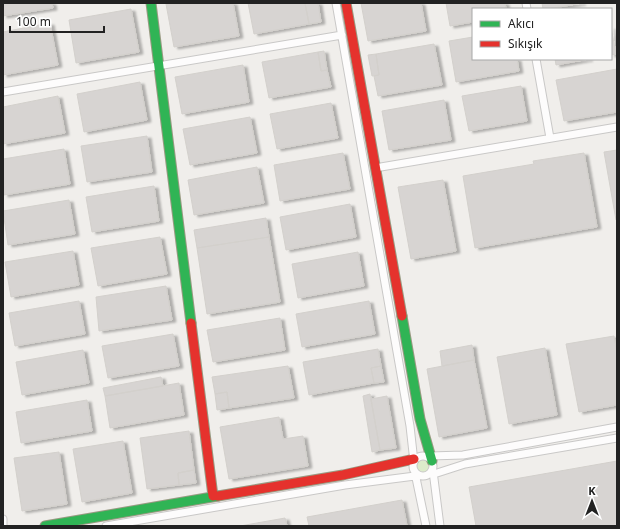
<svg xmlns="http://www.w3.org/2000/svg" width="620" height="529" font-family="'Noto Sans',sans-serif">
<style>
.grass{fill:#ddeccb}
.building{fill:#d7d4d2;stroke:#d3d0cc;filter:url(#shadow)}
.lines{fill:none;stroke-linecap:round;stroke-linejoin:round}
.street-casing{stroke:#c9c8c7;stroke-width:9}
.fast-casing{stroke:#999a82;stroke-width:11}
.jam-casing{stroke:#999a82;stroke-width:11}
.street{stroke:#fdfcfc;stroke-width:7}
.fast{stroke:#30b455;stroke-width:9}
.jam{stroke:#e5322d;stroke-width:9}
</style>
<defs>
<filter id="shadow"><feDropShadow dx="4" dy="2" stdDeviation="1" flood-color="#0004"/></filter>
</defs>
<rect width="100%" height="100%" fill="#f0eeeb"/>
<!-- grass -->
<path class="grass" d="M417 466a6 6 0 1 1 12 0a6 6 0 1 1-12 0Z"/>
<!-- building -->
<path class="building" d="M 3,3 L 52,3 L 53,8 L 3,16 Z
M 233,3 L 239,36 L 174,47 L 166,4 Z
M 248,3 L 305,3 L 309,24 L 254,34 Z
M 305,3 L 318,3 L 321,22 L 309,24 Z
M 361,3 L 421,3 L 426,31 L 368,41 Z
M 446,3 L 505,3 L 506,9 L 473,9 L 473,22 L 450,26 Z
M 542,3 L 582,3 L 548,9 L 543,9 Z
M 131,9 L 139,52 L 76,63 L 69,20 Z
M 50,23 L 58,65 L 3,75 L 3,32 Z
M 611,27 L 616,54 L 611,55 Z
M 473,37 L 473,59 L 517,59 L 519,71 L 456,82 L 449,41 Z
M 434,44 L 442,85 L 378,96 L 374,76 L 379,75 L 376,54 Z
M 324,51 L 327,70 L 321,71 L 318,52 Z
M 318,52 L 321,71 L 327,70 L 331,87 L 269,98 L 262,62 Z
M 376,54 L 379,75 L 372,76 L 368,55 Z
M 555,59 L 589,59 L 556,65 Z
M 243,65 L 249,102 L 182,114 L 175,77 Z
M 617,69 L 617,112 L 564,121 L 556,80 Z
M 140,82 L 147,120 L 84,132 L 77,94 Z
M 521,86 L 527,121 L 469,131 L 462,96 Z
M 58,96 L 65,133 L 3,144 L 3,107 Z
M 444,100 L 451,140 L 389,150 L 382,111 Z
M 331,103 L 338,138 L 277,149 L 270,114 Z
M 250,117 L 257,153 L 190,165 L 183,129 Z
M 147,136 L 152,172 L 87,182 L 81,146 Z
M 64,149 L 70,184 L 4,195 L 3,159 Z
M 617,150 L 617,220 L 616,220 L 604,152 Z
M 343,153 L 350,189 L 280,201 L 274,165 Z
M 584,153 L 597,227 L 475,248 L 463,176 L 534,164 L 533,161 Z
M 257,167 L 264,203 L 194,215 L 188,180 Z
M 443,180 L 456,251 L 411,259 L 398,187 Z
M 154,186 L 159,221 L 92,232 L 86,197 Z
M 69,200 L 75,234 L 8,245 L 3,211 Z
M 350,204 L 356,237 L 286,250 L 280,217 Z
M 266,218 L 269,237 L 197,248 L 194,230 Z
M 160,237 L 167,274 L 98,286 L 91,248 Z
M 269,237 L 280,302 L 207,314 L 197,248 Z
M 73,251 L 79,285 L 11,297 L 5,262 Z
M 358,252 L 364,286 L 298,298 L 292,264 Z
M 166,286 L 172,320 L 99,331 L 96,297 Z
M 79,301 L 85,334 L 15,346 L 9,313 Z
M 369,301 L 375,334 L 302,347 L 296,314 Z
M 280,318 L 285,350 L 213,362 L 207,330 Z
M 173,334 L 179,366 L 108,378 L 102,346 Z
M 614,336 L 617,353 L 617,405 L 579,412 L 566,344 Z
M 472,345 L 474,360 L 442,366 L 440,351 Z
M 545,348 L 557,415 L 509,424 L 497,357 Z
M 378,349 L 381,366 L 371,368 L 374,383 L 309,395 L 303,362 Z
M 83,350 L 89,383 L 22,395 L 16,362 Z
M 474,360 L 487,428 L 439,437 L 427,369 Z
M 288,366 L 294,398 L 229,408 L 227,392 L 215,394 L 212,377 Z
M 381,366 L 384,382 L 374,383 L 371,368 Z
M 161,377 L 163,386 L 105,396 L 103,388 Z
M 179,383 L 184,415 L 110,428 L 105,396 Z
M 227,392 L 229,408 L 217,410 L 215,394 Z
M 370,394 L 380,450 L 372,452 L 363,396 Z
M 387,396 L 396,448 L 380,450 L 371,399 Z
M 87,400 L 92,431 L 21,443 L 16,412 Z
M 279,417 L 283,439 L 303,436 L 308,466 L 229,479 L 220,427 Z
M 189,431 L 194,470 L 178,473 L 179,485 L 147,489 L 140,438 Z
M 123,441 L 132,493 L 82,502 L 73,449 Z
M 59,452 L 67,504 L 22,511 L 14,458 Z
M 617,461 L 617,526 L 476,526 L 469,487 Z
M 194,470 L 196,483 L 179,485 L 178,473 Z
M 402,500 L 407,526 L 309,526 L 307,517 Z
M 285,518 L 287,526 L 240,526 Z"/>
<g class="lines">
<!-- street casing -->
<g class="street-casing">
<path id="street" d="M 336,3 L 410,426 L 414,462
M 526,3 L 527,9
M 536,59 L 550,138
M 3,92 L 342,35
M 375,168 L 617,127
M 430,456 L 463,455 L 617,427
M413 466a10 10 0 1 1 20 0a10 10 0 1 1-20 0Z
M 433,471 L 440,526
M 415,473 L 426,526
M 434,474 L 465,464 L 617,438
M 3,519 L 3,526
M 106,526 L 345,485 L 415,476"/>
</g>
<!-- fast casing -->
<g class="fast-casing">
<path id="fast" d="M 151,3 L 191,323
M 402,316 L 420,419 L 432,461
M 45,526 L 218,496"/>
</g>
<!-- jam casing -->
<g class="jam-casing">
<path id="jam" d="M 346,3 L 402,316
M 191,323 L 213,496
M 218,496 L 343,475 L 414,459"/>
</g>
<!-- street -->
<use href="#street" class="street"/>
<!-- fast -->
<use href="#fast" class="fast"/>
<!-- jam -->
<use href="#jam" class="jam"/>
</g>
<!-- border -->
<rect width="620" height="529" fill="none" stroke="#222222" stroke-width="8"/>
<!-- legend -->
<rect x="472" y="8" width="140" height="52" fill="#ffffff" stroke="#a7a7a7"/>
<rect x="480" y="21" width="20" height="6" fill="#30b455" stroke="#a7a7a7"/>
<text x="508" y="28" font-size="12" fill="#222222">Akıcı</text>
<rect x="480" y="41" width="20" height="6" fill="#e5322d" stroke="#a7a7a7"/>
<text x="508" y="48" font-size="12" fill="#222222">Sıkışık</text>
<!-- north arrow -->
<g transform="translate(592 501)" stroke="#ffffff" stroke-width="3" paint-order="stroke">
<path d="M0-3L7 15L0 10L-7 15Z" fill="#222222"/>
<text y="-6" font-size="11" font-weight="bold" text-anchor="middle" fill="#222222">K</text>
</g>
<!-- scale -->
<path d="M10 26v6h94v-6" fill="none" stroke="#222222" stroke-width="2"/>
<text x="16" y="26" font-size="12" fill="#222222" stroke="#ffffff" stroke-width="3" paint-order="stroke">100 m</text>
</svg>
